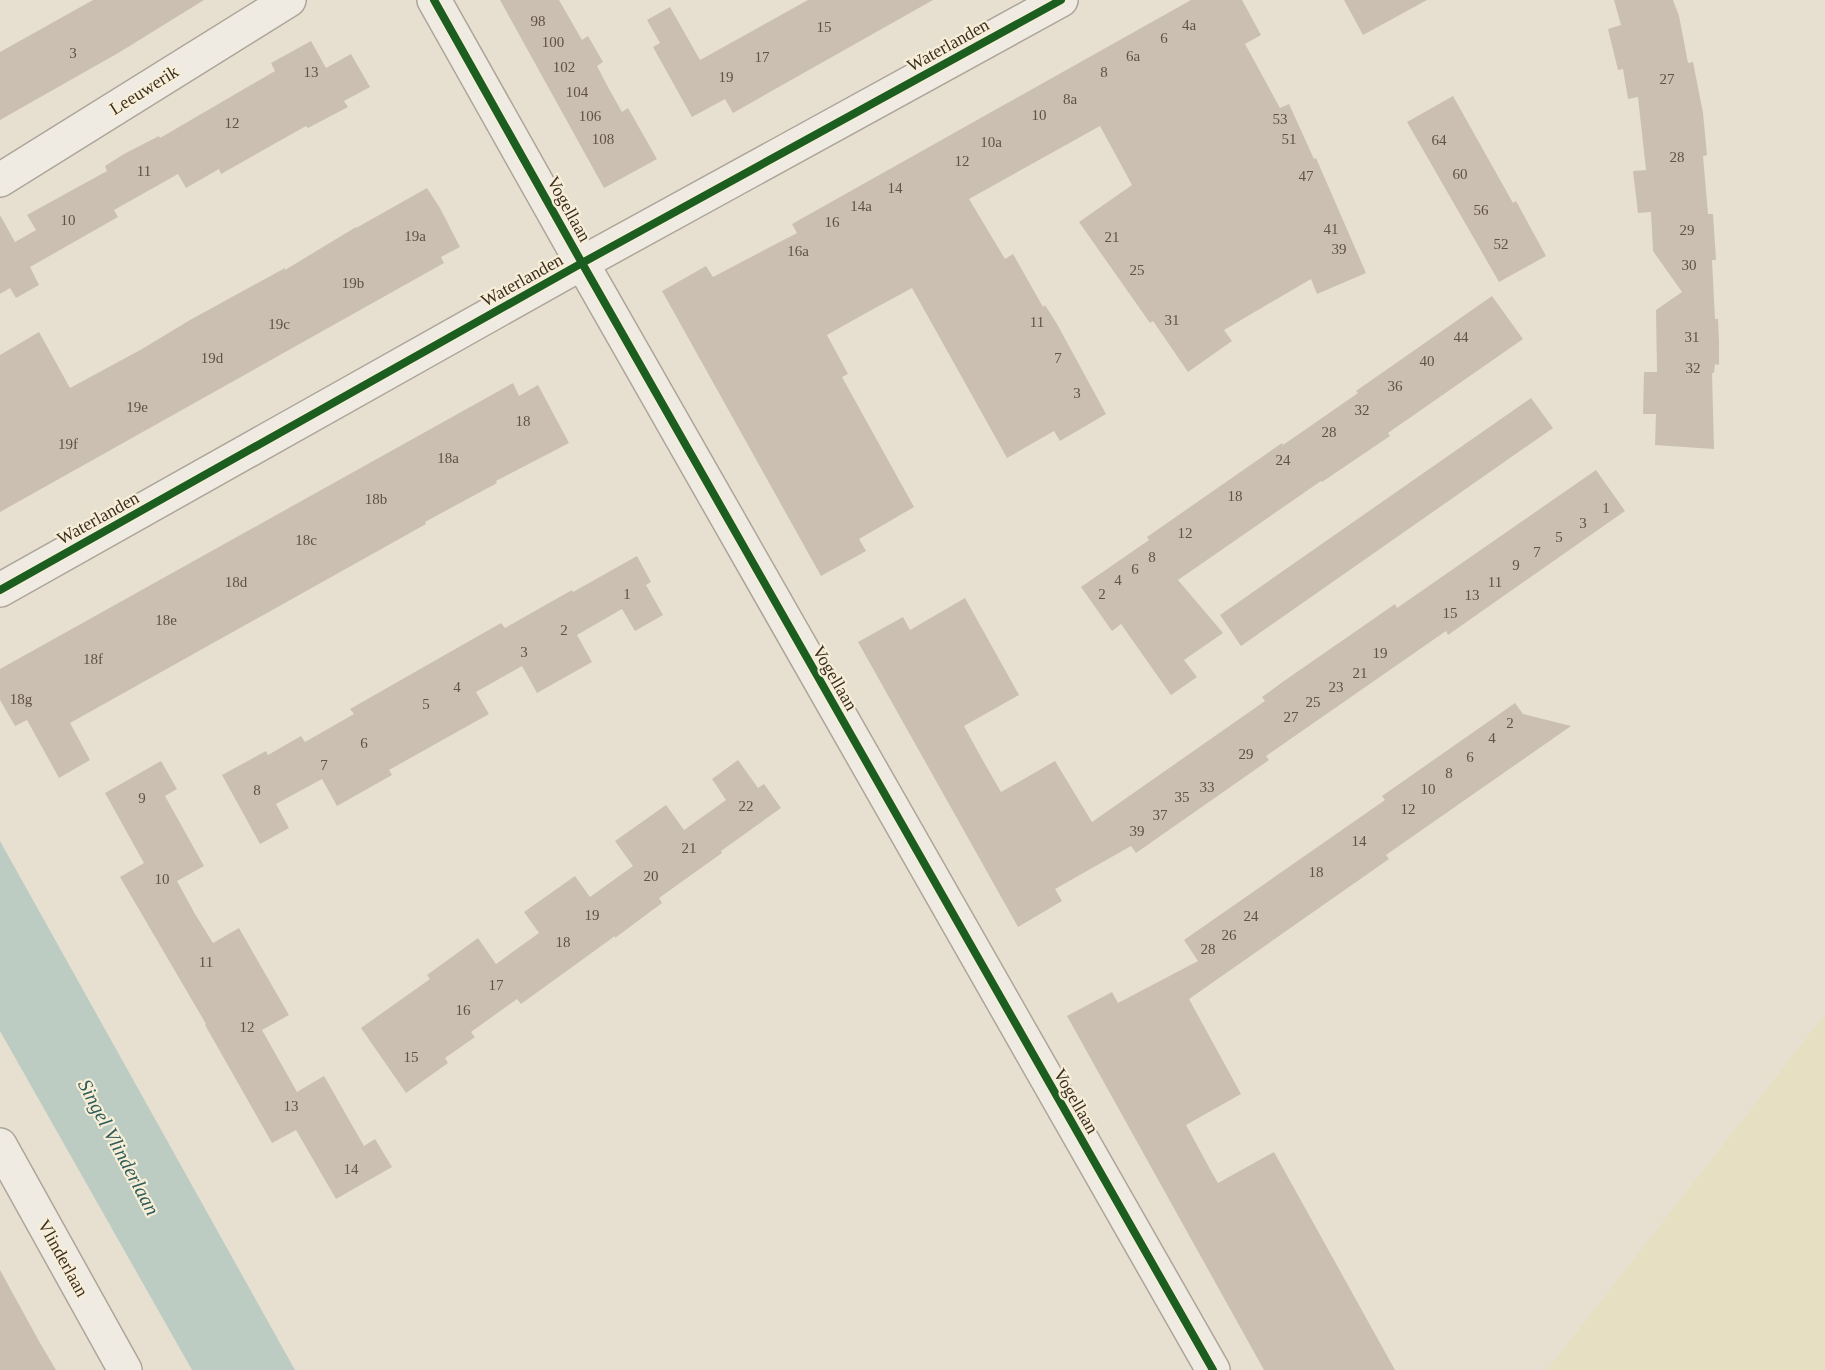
<svg xmlns="http://www.w3.org/2000/svg" width="1825" height="1370" font-family="'Times New Roman',serif">
<style>
.farmland{fill:#e6dfc2}
.water{fill:#bcccc2}
.building{fill:#cbbfb2}
.lines{fill:none;stroke-linecap:round;stroke-linejoin:round}
.minor-casing{stroke:#ada599;stroke-width:36}
.minor{stroke:#efebe3;stroke-width:33}
.cycleway-casing{stroke:#f7eed8;stroke-width:11}
.cycleway{stroke:#1b5e20;stroke-width:8}
.labels{text-anchor:middle;dominant-baseline:central;stroke-width:4.5;stroke-linejoin:round;paint-order:stroke}
.number-label{font-size:15px;fill:#605244}
.street-label{font-size:18px;fill:#3d2e20;stroke:#f7eed8}
.water-label{font-size:20px;font-style:italic;fill:#2f5d5a;stroke:#f7eed8}
</style>
<rect width="100%" height="100%" fill="#e7e0d1"/>
<!-- farmland -->
<path class="farmland" d="M 1825,1014 L 1825,1370 L 1547,1370 Z"/>
<!-- water -->
<path class="water" d="M 0,841 L 295,1370 L 192,1370 L 0,1031 Z"/>
<!-- building -->
<path class="building" d="M 93,0 L 204,0 L 120,52 L 0,120 L 0,52 Z
M 500,0 L 559,0 L 582,40 L 588,36 L 603,62 L 597,66 L 609,89 L 622,112 L 628,108 L 657,159 L 604,188 Z
M 808,0 L 933,0 L 733,113 L 725,99 L 692,117 L 653,47 L 660,43 L 647,20 L 670,7 L 700,60 Z
M 1191,0 L 1242,0 L 1261,35 L 1245,44 L 1280,108 L 1289,104 L 1314,159 L 1316,158 L 1366,273 L 1317,294 L 1311,279 L 1224,330 L 1232,341 L 1188,372 L 1153,321 L 1150,323 L 1079,222 L 1132,185 L 1100,126 L 969,199 L 1005,259 L 1013,254 L 1043,307 L 1045,305 L 1057,324 L 1106,414 L 1060,441 L 1054,431 L 1007,458 L 912,288 L 866,313 L 827,335 L 848,374 L 842,377 L 914,507 L 859,539 L 866,551 L 821,576 L 662,291 L 706,266 L 713,277 L 797,233 L 792,224 Z
M 1344,0 L 1427,0 L 1363,35 Z
M 1614,0 L 1673,0 L 1679,16 L 1688,63 L 1693,62 L 1703,113 L 1707,155 L 1703,156 L 1708,214 L 1713,214 L 1716,260 L 1712,260 L 1715,319 L 1718,319 L 1719,342 L 1719,365 L 1715,364 L 1714,373 L 1712,373 L 1714,449 L 1655,445 L 1656,414 L 1643,414 L 1644,372 L 1657,372 L 1656,310 L 1682,292 L 1653,251 L 1651,212 L 1638,213 L 1633,171 L 1646,170 L 1638,97 L 1628,99 L 1623,69 L 1618,70 L 1608,29 L 1621,25 Z
M 311,41 L 326,68 L 351,54 L 370,87 L 344,101 L 348,107 L 308,128 L 306,126 L 221,174 L 219,169 L 186,188 L 178,174 L 114,210 L 118,217 L 30,267 L 39,285 L 16,298 L 10,288 L 0,294 L 0,215 L 15,242 L 36,230 L 27,215 L 107,171 L 105,166 L 124,154 L 159,136 L 160,138 L 275,71 L 271,63 Z
M 1453,96 L 1513,203 L 1516,201 L 1546,256 L 1499,282 L 1407,122 Z
M 427,188 L 440,208 L 460,247 L 441,257 L 444,263 L 0,512 L 0,355 L 39,332 L 70,388 L 142,349 L 190,320 L 285,268 L 285,270 L 356,227 L 356,228 Z
M 1492,296 L 1523,339 L 1388,433 L 1390,436 L 1322,482 L 1321,481 L 1178,580 L 1223,633 L 1184,660 L 1197,677 L 1171,695 L 1121,624 L 1112,631 L 1081,587 L 1149,540 L 1147,537 L 1282,443 L 1283,445 L 1309,427 L 1358,393 L 1356,391 Z
M 513,383 L 519,396 L 538,385 L 569,443 L 496,481 L 497,483 L 425,522 L 426,524 L 70,723 L 90,760 L 59,778 L 27,720 L 15,726 L 0,700 L 0,669 Z
M 1531,398 L 1553,428 L 1241,646 L 1220,615 Z
M 1596,470 L 1625,511 L 1448,635 L 1446,631 L 1266,756 L 1269,760 L 1136,853 L 1131,846 L 1055,889 L 1062,901 L 1018,927 L 858,642 L 903,617 L 910,630 L 965,598 L 1019,695 L 964,726 L 982,759 L 1001,792 L 1055,761 L 1092,822 L 1265,701 L 1262,697 L 1284,681 L 1395,604 L 1397,608 Z
M 637,556 L 651,582 L 646,585 L 663,615 L 635,631 L 622,609 L 577,635 L 592,662 L 537,693 L 522,666 L 476,692 L 489,714 L 389,770 L 392,775 L 337,806 L 322,779 L 276,804 L 289,828 L 260,844 L 222,775 L 266,751 L 268,755 L 301,736 L 305,742 L 354,714 L 350,709 L 450,652 L 501,623 L 505,628 L 572,590 L 573,592 Z
M 1515,703 L 1523,714 L 1571,726 L 1386,855 L 1389,859 L 1189,999 L 1241,1094 L 1186,1125 L 1211,1171 L 1218,1183 L 1274,1152 L 1395,1370 L 1264,1370 L 1067,1016 L 1112,992 L 1118,1003 L 1198,961 L 1184,940 L 1385,800 L 1382,796 Z
M 738,760 L 758,788 L 764,784 L 781,808 L 721,851 L 722,853 L 659,898 L 662,903 L 615,938 L 615,936 L 521,1004 L 517,999 L 471,1032 L 475,1037 L 445,1058 L 448,1063 L 406,1093 L 361,1028 L 430,979 L 427,975 L 478,938 L 496,964 L 539,933 L 524,912 L 575,876 L 590,897 L 633,866 L 615,841 L 666,805 L 684,830 L 726,800 L 712,779 Z
M 161,761 L 177,789 L 165,796 L 204,866 L 177,881 L 195,914 L 213,943 L 239,928 L 274,989 L 289,1015 L 262,1030 L 297,1092 L 324,1076 L 364,1146 L 375,1139 L 392,1167 L 336,1199 L 296,1130 L 272,1143 L 205,1025 L 206,1024 L 120,877 L 144,863 L 105,793 Z
M 0,1270 L 40,1343 L 56,1370 L 0,1370 Z"/>
<g class="lines">
<!-- minor casing -->
<g class="minor-casing">
<path id="minor" d="M 434,0 L 582,263 L 1213,1370
M 0,180 L 289,0
M 0,590 L 582,263 L 1061,0
M 0,1145 L 125,1370"/>
</g>
<!-- minor -->
<use href="#minor" class="minor"/>
<!-- cycleway casing -->
<g class="cycleway-casing">
<path id="cycleway" d="M 434,0 L 582,263 L 1213,1370
M 0,590 L 582,263 L 1061,0"/>
</g>
<!-- cycleway -->
<use href="#cycleway" class="cycleway"/>
</g>
<g class="labels">
<!-- number labels -->
<g class="number-label">
<text x="538" y="21">98</text>
<text x="1189" y="25">4a</text>
<text x="824" y="27">15</text>
<text x="1164" y="38">6</text>
<text x="553" y="42">100</text>
<text x="73" y="53">3</text>
<text x="1133" y="56">6a</text>
<text x="762" y="57">17</text>
<text x="564" y="67">102</text>
<text x="311" y="72">13</text>
<text x="1104" y="72">8</text>
<text x="726" y="77">19</text>
<text x="1667" y="79">27</text>
<text x="577" y="92">104</text>
<text x="1070" y="99">8a</text>
<text x="1039" y="115">10</text>
<text x="590" y="116">106</text>
<text x="1280" y="119">53</text>
<text x="232" y="123">12</text>
<text x="603" y="139">108</text>
<text x="1289" y="139">51</text>
<text x="1439" y="140">64</text>
<text x="991" y="142">10a</text>
<text x="1677" y="157">28</text>
<text x="962" y="161">12</text>
<text x="144" y="171">11</text>
<text x="1460" y="174">60</text>
<text x="1306" y="176">47</text>
<text x="895" y="188">14</text>
<text x="861" y="206">14a</text>
<text x="1481" y="210">56</text>
<text x="68" y="220">10</text>
<text x="832" y="222">16</text>
<text x="1331" y="229">41</text>
<text x="1687" y="230">29</text>
<text x="415" y="236">19a</text>
<text x="1112" y="237">21</text>
<text x="1501" y="244">52</text>
<text x="1339" y="249">39</text>
<text x="798" y="251">16a</text>
<text x="1689" y="265">30</text>
<text x="1137" y="270">25</text>
<text x="353" y="283">19b</text>
<text x="1172" y="320">31</text>
<text x="1037" y="322">11</text>
<text x="279" y="324">19c</text>
<text x="1461" y="337">44</text>
<text x="1692" y="337">31</text>
<text x="212" y="358">19d</text>
<text x="1058" y="358">7</text>
<text x="1427" y="361">40</text>
<text x="1693" y="368">32</text>
<text x="1395" y="386">36</text>
<text x="1077" y="393">3</text>
<text x="137" y="407">19e</text>
<text x="1362" y="410">32</text>
<text x="523" y="421">18</text>
<text x="1329" y="432">28</text>
<text x="68" y="444">19f</text>
<text x="448" y="458">18a</text>
<text x="1283" y="460">24</text>
<text x="1235" y="496">18</text>
<text x="376" y="499">18b</text>
<text x="1606" y="508">1</text>
<text x="1583" y="523">3</text>
<text x="1185" y="533">12</text>
<text x="1559" y="537">5</text>
<text x="306" y="540">18c</text>
<text x="1537" y="552">7</text>
<text x="1152" y="557">8</text>
<text x="1516" y="565">9</text>
<text x="1135" y="569">6</text>
<text x="1118" y="580">4</text>
<text x="236" y="582">18d</text>
<text x="1495" y="582">11</text>
<text x="627" y="594">1</text>
<text x="1102" y="594">2</text>
<text x="1472" y="595">13</text>
<text x="1450" y="613">15</text>
<text x="166" y="620">18e</text>
<text x="564" y="630">2</text>
<text x="524" y="652">3</text>
<text x="1380" y="653">19</text>
<text x="93" y="659">18f</text>
<text x="1360" y="673">21</text>
<text x="457" y="687">4</text>
<text x="1336" y="687">23</text>
<text x="21" y="699">18g</text>
<text x="1313" y="702">25</text>
<text x="426" y="704">5</text>
<text x="1291" y="717">27</text>
<text x="1510" y="723">2</text>
<text x="1492" y="738">4</text>
<text x="364" y="743">6</text>
<text x="1246" y="754">29</text>
<text x="1470" y="757">6</text>
<text x="324" y="765">7</text>
<text x="1449" y="773">8</text>
<text x="1207" y="787">33</text>
<text x="1428" y="789">10</text>
<text x="257" y="790">8</text>
<text x="1182" y="797">35</text>
<text x="142" y="798">9</text>
<text x="746" y="806">22</text>
<text x="1408" y="809">12</text>
<text x="1160" y="815">37</text>
<text x="1137" y="831">39</text>
<text x="1359" y="841">14</text>
<text x="689" y="848">21</text>
<text x="1316" y="872">18</text>
<text x="651" y="876">20</text>
<text x="162" y="879">10</text>
<text x="592" y="915">19</text>
<text x="1251" y="916">24</text>
<text x="1229" y="935">26</text>
<text x="563" y="942">18</text>
<text x="1208" y="949">28</text>
<text x="206" y="962">11</text>
<text x="496" y="985">17</text>
<text x="463" y="1010">16</text>
<text x="247" y="1027">12</text>
<text x="411" y="1057">15</text>
<text x="291" y="1106">13</text>
<text x="351" y="1169">14</text>
</g>
<!-- street labels -->
<g class="street-label">
<text transform="translate(948 45) rotate(-29)">Waterlanden</text>
<text transform="translate(144 90) rotate(-32)">Leeuwerik</text>
<text transform="translate(569 209) rotate(61)">Vogellaan</text>
<text transform="translate(522 280) rotate(-29)">Waterlanden</text>
<text transform="translate(98 518) rotate(-29)">Waterlanden</text>
<text transform="translate(835 678) rotate(60)">Vogellaan</text>
<text transform="translate(1076 1101) rotate(60)">Vogellaan</text>
<text transform="translate(63 1258) rotate(61)">Vlinderlaan</text>
</g>
<!-- water labels -->
<g class="water-label">
<text transform="translate(119 1147) rotate(62)">Singel Vlinderlaan</text>
</g>
</g>
</svg>
